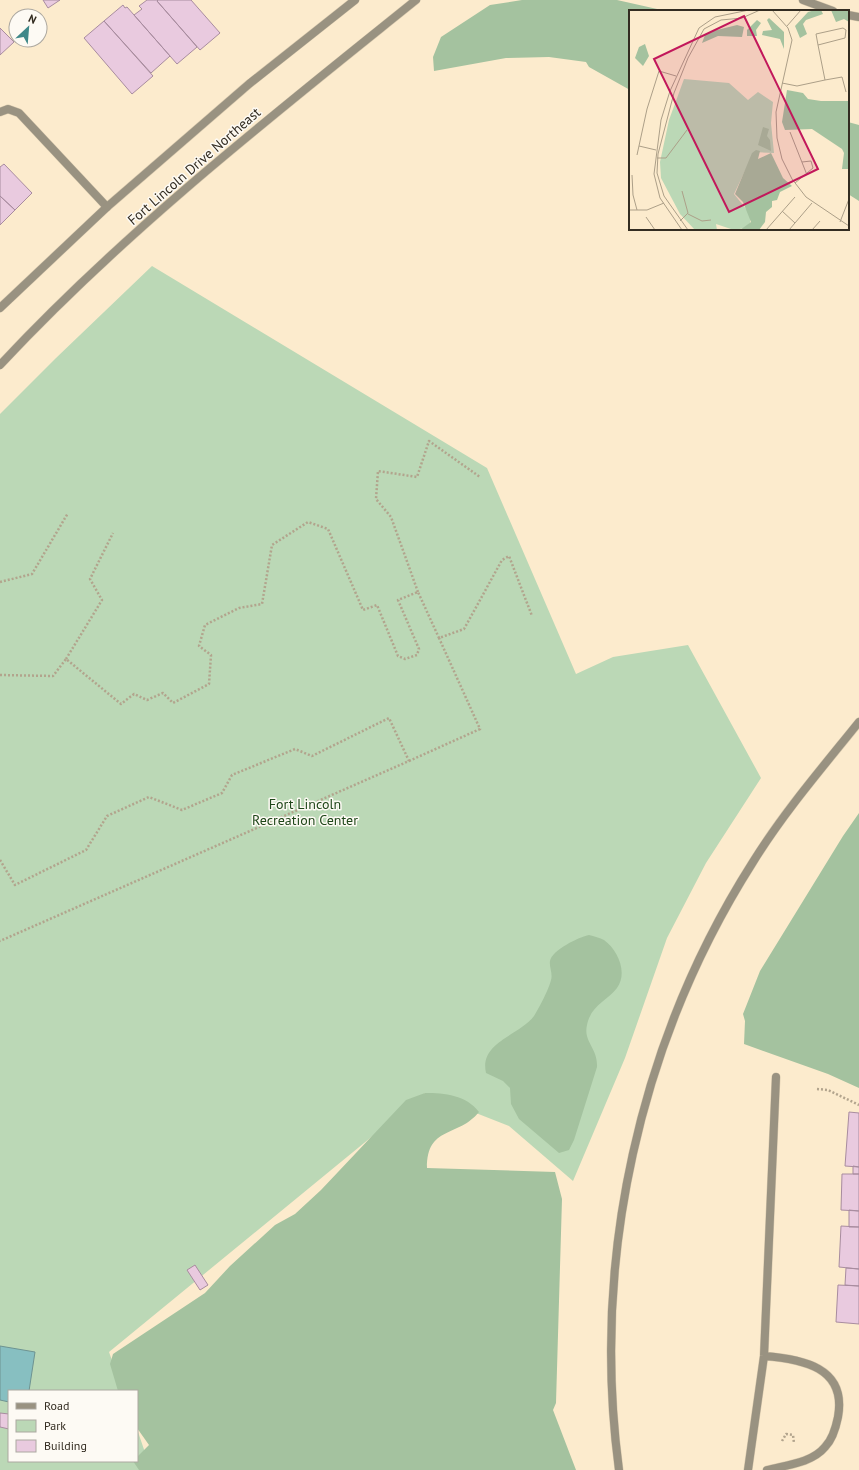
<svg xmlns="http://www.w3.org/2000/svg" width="859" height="1470" font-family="'PT Sans',sans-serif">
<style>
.green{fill:#bbd8b6}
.forest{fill:#a4c29f}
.water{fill:#87bfc1;stroke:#6e9391}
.building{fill:#e9cadf;stroke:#a88c9f}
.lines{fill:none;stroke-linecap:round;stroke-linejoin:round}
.service-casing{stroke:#d8c9ae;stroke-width:9}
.minor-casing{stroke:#d8c9ae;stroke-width:9}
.tertiary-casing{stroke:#d8c9ae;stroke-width:9}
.path{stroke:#b2a48d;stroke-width:2.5;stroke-dasharray:2 2;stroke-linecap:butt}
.service{stroke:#999281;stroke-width:8}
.minor{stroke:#999281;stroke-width:8}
.tertiary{stroke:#999281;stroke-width:8}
.labels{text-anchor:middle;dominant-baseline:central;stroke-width:3;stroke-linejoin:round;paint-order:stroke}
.street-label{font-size:14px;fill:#332c21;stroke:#fdfaf4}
.park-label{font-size:14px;fill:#1f4719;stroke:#fdfaf4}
.inset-road{fill:none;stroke:#ac9f88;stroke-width:1}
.view{fill:#c2185b;fill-opacity:0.15;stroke:#c2185b;stroke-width:2}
.inset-edge{fill:none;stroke:#332c21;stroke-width:2}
</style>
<rect width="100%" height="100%" fill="#fcebcd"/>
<!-- green -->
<path class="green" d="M 152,266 L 487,468 L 576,674 L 613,657 L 688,645 L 761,778 L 706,863 L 667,938 L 625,1058 L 573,1181 L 509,1126 L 425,1093 L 109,1352 L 123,1391 L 9,1391 L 9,1461 L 137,1461 L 137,1429 L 151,1470 L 0,1470 L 0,414 L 56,358 Z"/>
<!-- forest -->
<path class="forest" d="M 522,0 L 617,0 L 666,11 L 630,11 L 630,90 L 589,67 L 586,62 L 549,57 L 506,58 L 434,71 L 433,57 L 441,37 L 490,5 Z
M 848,122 L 859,125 L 859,201 L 848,194 Z
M 859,813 L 859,1088 L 828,1074 L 744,1044 L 745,1021 L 743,1014 L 760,971 L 843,836 Z
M 589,935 C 594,936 600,938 604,940 C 618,950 628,973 617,988 C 607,1001 591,1005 587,1025 C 583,1042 598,1048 597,1067 L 574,1140 L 569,1150 L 559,1153 L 519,1119 L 511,1104 L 510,1088 L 503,1081 L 486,1073 C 479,1042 519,1036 534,1016 C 539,1008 549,989 551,980 C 553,974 549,967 550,961 C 552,950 579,937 589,935 Z
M 425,1093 C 445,1093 466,1095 479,1112 C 458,1138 427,1125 427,1168 L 555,1172 L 562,1199 L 556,1403 L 553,1410 L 576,1470 L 139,1470 L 133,1461 L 137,1461 L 137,1457 L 149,1445 L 137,1428 L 137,1391 L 118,1391 L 110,1364 L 113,1354 L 205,1293 L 230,1266 L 275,1225 L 295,1214 L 321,1190 L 406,1100 Z"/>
<!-- water -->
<path class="water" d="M 0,1346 L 35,1352 L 29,1391 L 9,1391 L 9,1402 L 0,1400 Z"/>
<!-- building -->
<path class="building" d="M 43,0 L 60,0 L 48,8 Z
M 147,0 L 158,0 L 157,1 L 197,47 L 177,64 L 134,15 L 142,9 L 139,6 Z
M 158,0 L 191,0 L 220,33 L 200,50 L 157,1 Z
M 123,5 L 125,8 L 127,7 L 170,56 L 151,73 L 104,21 Z
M 104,21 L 153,76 L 132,94 L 84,38 Z
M 0,28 L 14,42 L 0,55 Z
M 4,164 L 32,193 L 15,210 L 0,196 L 0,167 Z
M 0,196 L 15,210 L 0,225 Z
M 849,1112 L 859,1113 L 859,1167 L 845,1166 Z
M 853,1166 L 859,1167 L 859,1174 L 853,1174 Z
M 842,1174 L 859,1174 L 859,1211 L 841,1210 Z
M 849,1210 L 859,1211 L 859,1227 L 849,1227 Z
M 841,1226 L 859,1227 L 859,1269 L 839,1267 Z
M 195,1265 L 208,1285 L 200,1290 L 187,1270 Z
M 846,1268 L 859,1269 L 859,1286 L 845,1285 Z
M 838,1285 L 859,1286 L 859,1324 L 836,1322 Z
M 0,1413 L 9,1414 L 9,1429 L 0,1427 Z"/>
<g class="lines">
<!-- service casing -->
<g class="service-casing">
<path id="service" d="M 764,1356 C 802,1359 847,1367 838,1417 C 836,1427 833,1439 825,1447 C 812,1463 786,1465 767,1470
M 748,1470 L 764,1356 L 776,1077"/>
</g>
<!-- minor casing -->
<g class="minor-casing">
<path id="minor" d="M 0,112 L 8,109 L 19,113 L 107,207"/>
</g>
<!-- tertiary casing -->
<g class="tertiary-casing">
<path id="tertiary" d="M 803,0 L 833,11
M 848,15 L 859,17
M 0,308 L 107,207 L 249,84 L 355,0
M 0,365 C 126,230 273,115 416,0
M 619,1470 C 591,1260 639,1041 753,862 C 784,812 822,768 859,722"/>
</g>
<!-- path -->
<path class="path" d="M 0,582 L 32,574 L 68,513
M 418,592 L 391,517 L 376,499 L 378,471 L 417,477 L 429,441 L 480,477
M 66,659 L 102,600 L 90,579 L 113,533
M 0,675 L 53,676 L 66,659 L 121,704 L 134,694 L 147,700 L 163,693 L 173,703 L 209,684 L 211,655 L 199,646 L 205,625 L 239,608 L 262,604 L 272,545 L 308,522 L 328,529 L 363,610 L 377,605 L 398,656 L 405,659 L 417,655 L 419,649 L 398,600 L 418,592 L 439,638 L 464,629 L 502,560 L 509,556 L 532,616
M 409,761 L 480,729 L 439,638
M 0,860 L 15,885 L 86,850 L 107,816 L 149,797 L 182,810 L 222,793 L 232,775 L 295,749 L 312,756 L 389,718 L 409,761 L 0,941
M 817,1089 L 828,1090 L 859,1105
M 782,1441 L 786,1434 L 793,1435 L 794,1443"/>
<!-- service -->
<use href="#service" class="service"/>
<!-- minor -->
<use href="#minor" class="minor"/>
<!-- tertiary -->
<use href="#tertiary" class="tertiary"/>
</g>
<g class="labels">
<!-- street labels -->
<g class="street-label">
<text transform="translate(194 166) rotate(-41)">Fort Lincoln Drive Northeast</text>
</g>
<!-- park labels -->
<g class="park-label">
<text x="305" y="804">Fort Lincoln<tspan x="305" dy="16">Recreation Center</tspan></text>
</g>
</g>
<!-- overview -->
<g transform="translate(629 10)">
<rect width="220" height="220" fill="#fcebcd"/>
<path d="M 55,69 L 100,73 L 119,90 L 129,82 L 144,92 L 142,113 L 145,143 L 125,142 L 105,184 L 122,205 L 121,213 L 116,218 L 105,220 L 87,214 L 88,220 L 66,220 L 51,204 L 32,168 L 31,152 L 40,110 Z" fill="#bbd8b6"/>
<path d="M 186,0 L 192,0 L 194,4 L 177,10 L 174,14 L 178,24 L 171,28 L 166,16 L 179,2 ZM 202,0 L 220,0 L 220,12 L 215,9 L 207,12 ZM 140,8 L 155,22 L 155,39 L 151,29 L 133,25 L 134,21 L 143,20 L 138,10 ZM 128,10 L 132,13 L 127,20 L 128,26 L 118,26 L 118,20 ZM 108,15 L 115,17 L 113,27 L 89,26 L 73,33 L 76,25 L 84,21 ZM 16,34 L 20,46 L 14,56 L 6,48 L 10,37 ZM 158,80 L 174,83 L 179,89 L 192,91 L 220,91 L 220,159 L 213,159 L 215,143 L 213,139 L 183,119 L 156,120 L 153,112 ZM 134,117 L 140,119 L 138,126 L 141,130 L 142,141 L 129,135 ZM 127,140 L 131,141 L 129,149 L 142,143 L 154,168 L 163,176 L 151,182 L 148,190 L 143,191 L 143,197 L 137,202 L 136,212 L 130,220 L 111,220 L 122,212 L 114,192 L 106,184 L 123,143 Z" fill="#a4c29f"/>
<path class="inset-road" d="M 143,0 L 159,18 L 163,30 L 147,102 L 148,128 L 153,149 L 163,169 L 177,187 L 220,216M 158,16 L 172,0M 196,70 L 213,67 L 217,82M 153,73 L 168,76 L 196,70 L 189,35 L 187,24 L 214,18 L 217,20 L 216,28 L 189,35M 161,122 L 178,165M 10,136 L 27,140M 8,145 L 18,99 L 30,61 L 47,66M 28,148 L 37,148 L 58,120M 3,165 L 4,185 L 8,200M 166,173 L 184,158 L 182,151 L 173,152M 0,200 L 18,200 L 35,193M 153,201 L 166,213M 59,204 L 73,211 L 82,210M 17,207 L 26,220M 51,211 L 59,203 L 53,181M 211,212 L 220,189M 53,220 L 31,188 L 25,164 L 32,110 L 41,81 L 70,18 L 86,7 L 120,0M 59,220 L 35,186 L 28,163 L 29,144 L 45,83 L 59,48 L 75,19 L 92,10 L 113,8 L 131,0M 137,220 L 166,187M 160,220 L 183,193M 183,220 L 191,211"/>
<path class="view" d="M 115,6 L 189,159 L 100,202 L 25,49 Z"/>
<rect width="220" height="220" class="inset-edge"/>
</g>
<!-- legend -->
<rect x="8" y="1390" width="130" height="72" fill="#fdfaf4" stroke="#aca8a0"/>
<rect x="16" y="1403" width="20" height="6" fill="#999281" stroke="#aca8a0"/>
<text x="44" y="1410" font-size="12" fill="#332c21">Road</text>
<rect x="16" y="1420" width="20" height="12" fill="#bbd8b6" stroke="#aca8a0"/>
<text x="44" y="1430" font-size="12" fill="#332c21">Park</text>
<rect x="16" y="1440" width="20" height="12" fill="#e9cadf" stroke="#aca8a0"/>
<text x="44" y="1450" font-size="12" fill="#332c21">Building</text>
<!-- north arrow -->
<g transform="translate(28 28) rotate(26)"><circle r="19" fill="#fdfaf4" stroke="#aca8a0"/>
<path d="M0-3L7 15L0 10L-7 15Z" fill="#3f8889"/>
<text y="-6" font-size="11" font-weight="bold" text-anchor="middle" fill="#332c21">N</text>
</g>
</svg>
